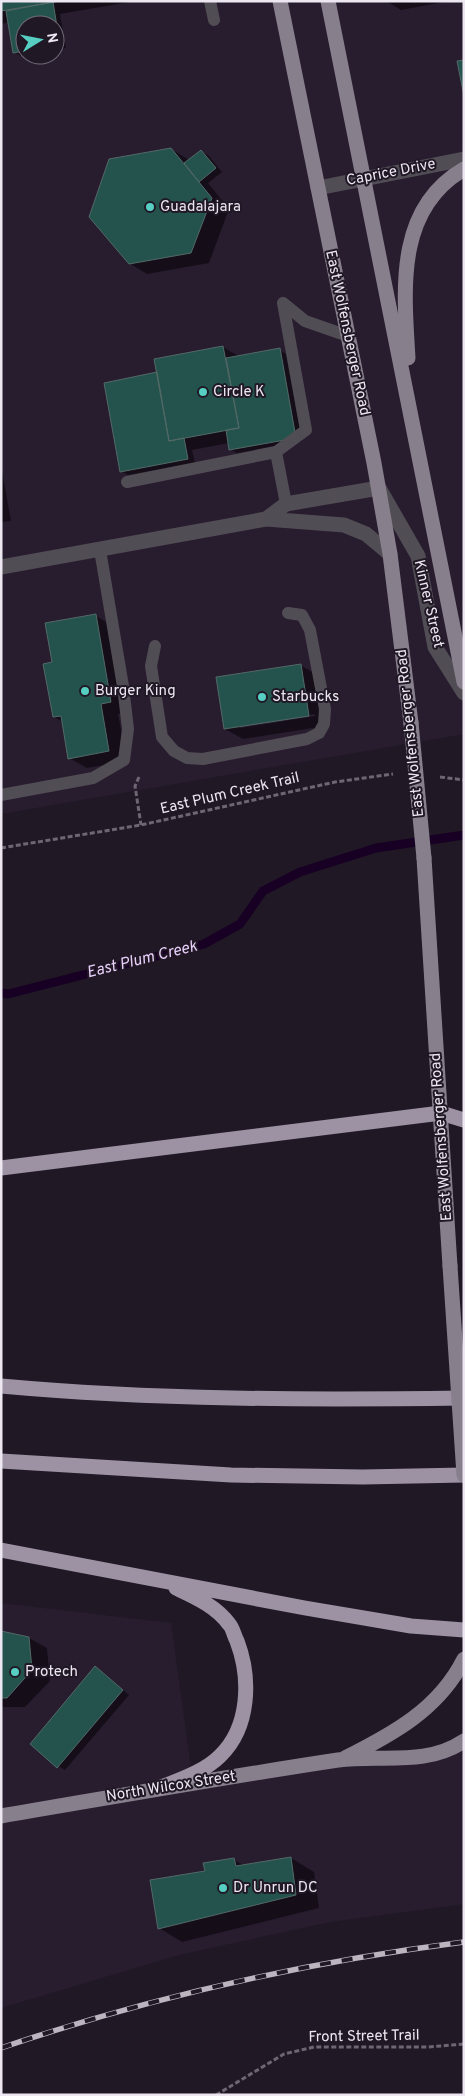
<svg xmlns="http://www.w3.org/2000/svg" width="465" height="2096" font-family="Overpass,sans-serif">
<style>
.built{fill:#281c2f;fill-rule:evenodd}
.shadow{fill:#0007;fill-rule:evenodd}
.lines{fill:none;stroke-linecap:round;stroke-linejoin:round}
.stream{stroke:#180024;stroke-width:9}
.building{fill:#24534e;stroke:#536966}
.path{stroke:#6e6773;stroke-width:3;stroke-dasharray:5 2.5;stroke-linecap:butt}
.service{stroke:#514d54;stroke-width:12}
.minor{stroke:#514d54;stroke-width:15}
.primary{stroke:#877f8c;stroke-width:15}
.motorway{stroke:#9c92a3;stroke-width:15}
.rail-casing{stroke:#bcb5c0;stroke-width:5.5}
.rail{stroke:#201825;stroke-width:4;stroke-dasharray:11;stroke-linecap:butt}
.primary-bridge{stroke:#877f8c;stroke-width:15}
.poi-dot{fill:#57cec2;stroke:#201825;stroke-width:2}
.labels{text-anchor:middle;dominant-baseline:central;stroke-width:4;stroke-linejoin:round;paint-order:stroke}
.street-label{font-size:15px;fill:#ede7f1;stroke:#201825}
.poi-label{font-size:15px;fill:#ede7f1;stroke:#201825;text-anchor:start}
.water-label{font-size:16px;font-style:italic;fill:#e8cff9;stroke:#201825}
</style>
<rect width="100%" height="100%" fill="#201825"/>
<!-- built -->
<path class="built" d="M 1,1 L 464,1 L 464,734 L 1,814 ZM 25,25 L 55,25 L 55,55 L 25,55 Z
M 1,1603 L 171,1623 L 193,1783 L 464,1745 L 464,1904 L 330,1922 L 179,1955 L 1,2008 Z"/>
<!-- shadow -->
<path class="shadow" d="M 1,1 L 136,1 L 60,14 L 66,48 L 55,50 L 55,25 L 25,25 L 25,55 L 21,56 L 14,52 L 9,22 L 1,24 Z
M 386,1 L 449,1 L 401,10 Z
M 171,149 L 189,160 L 201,151 L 208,155 L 222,172 L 208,183 L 229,209 L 209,263 L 147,274 L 129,263 Z
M 223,347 L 240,357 L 279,350 L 286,354 L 302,441 L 237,453 L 230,449 L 229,443 L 192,450 L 195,463 L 128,475 L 121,471 L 157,374 Z
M 1,465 L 11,521 L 1,522 Z
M 96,616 L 113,626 L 129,712 L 118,714 L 127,761 L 87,768 L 69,758 L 63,722 L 54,717 L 53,663 Z
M 300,665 L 318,675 L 326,726 L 243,739 L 225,729 ZM 315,714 L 315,716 L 240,728 L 240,726 Z
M 1,1632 L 29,1638 L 47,1648 L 50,1681 L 25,1707 L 1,1707 Z
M 102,1672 L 129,1695 L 65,1770 L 58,1766 Z
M 291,1858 L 314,1872 L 319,1908 L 182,1942 L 159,1928 L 206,1872 L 234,1860 L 245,1866 Z"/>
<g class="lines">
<!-- stream -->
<path class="stream" d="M 1,993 L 8,994 L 204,944 L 240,924 L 263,891 L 300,872 L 376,848 L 464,835"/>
</g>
<!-- building -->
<path class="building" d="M 1,1 L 60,1 L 1,11 Z
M 53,2 L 60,45 L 55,46 L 55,25 L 25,25 L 25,51 L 13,53 L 6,11 Z
M 464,60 L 464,96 L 457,61 Z
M 171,148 L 212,198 L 191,253 L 129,264 L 89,217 L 109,159 Z
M 201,150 L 216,168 L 199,182 L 184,163 Z
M 223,346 L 239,428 L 169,441 L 154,359 Z
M 280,348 L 296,438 L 229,450 L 226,430 L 239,428 L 226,358 Z
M 157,372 L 169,441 L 184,438 L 188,459 L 120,472 L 104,383 Z
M 96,614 L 111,702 L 101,704 L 109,751 L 68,759 L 61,716 L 53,717 L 43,664 L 52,662 L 45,623 Z
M 301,664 L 309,716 L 224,729 L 216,677 Z
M 1,1631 L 29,1637 L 32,1670 L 7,1698 L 1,1698 Z
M 95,1666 L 123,1690 L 57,1768 L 30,1744 Z
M 291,1857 L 296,1895 L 158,1929 L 150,1880 L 205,1871 L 203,1863 L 234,1858 L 236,1866 Z"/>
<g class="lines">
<!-- path -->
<path class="path" d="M 139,777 L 135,786 L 141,825
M 440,777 L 464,780
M 1,848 L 141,825 L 335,782 L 393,774
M 216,2095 L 284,2054 L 314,2047 L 428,2047 L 464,2044"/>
<!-- service -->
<path class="service" d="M 210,1 L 214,20
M 283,303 L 306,430 L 276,452 L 286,504
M 283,303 L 305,321 L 348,336
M 127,482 L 276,452
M 155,646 L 151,666 L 162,737 L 174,751 L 187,758 L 203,759 L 307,739 L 319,733 L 324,724 L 325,709 L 310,630 L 302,615 L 288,613
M 1,795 L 93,778 L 124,760 L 128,729 L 123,686 L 100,550"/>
<!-- minor -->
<path class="minor" d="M 318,188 L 464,159
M 266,519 L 286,504 L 379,488 L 418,556 L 435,647 L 464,693
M 1,567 L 266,519 L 344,525 L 366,534 L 390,554"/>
<!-- primary -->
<path class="primary" d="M 280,1 L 374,463 L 390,554 L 411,723
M 328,1 L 464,682
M 408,358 C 404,290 395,209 464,169
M 424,858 L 450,1266
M 345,1758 C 393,1734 439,1709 464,1659
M 1,1816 C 113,1797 225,1777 338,1760 C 381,1754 425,1767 464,1741"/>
<!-- motorway -->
<path class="motorway" d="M 1,1168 L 441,1113 L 464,1120
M 1,1386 C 155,1400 310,1400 464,1398
M 1,1461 L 231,1475 L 363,1477 L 464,1475
M 1,1550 L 305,1608 L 411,1626 L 464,1630
M 159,1788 C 179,1780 204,1772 220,1756 C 250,1727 251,1678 237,1641 C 234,1636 233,1628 229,1624 C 216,1606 195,1597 176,1588"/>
<!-- rail casing -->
<g class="rail-casing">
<path id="rail" d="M 1,2048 C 151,1997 307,1962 464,1942"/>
</g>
<!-- rail -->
<use href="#rail" class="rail"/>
<!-- primary-bridge -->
<path class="primary-bridge" d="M 411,723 L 424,858
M 450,1266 L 464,1475"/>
</g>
<!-- markers -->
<g class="poi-dot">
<circle cx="150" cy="207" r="5"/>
<circle cx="203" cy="392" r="5"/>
<circle cx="85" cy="691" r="5"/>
<circle cx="262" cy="697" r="5"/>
<circle cx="15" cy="1672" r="5"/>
<circle cx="223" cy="1888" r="5"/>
</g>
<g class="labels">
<!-- street labels -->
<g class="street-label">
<text transform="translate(391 173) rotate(-11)">Caprice Drive</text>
<text transform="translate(347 333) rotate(78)">East Wolfensberger Road</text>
<text transform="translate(428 604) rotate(77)">Kinner Street</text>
<text transform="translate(411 733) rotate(-96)">East Wolfensberger Road</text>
<text transform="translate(230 794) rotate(-13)">East Plum Creek Trail</text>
<text transform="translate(442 1137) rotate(-94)">East Wolfensberger Road</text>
<text transform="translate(171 1787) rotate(-9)">North Wilcox Street</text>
<text transform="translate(364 2037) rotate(-1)">Front Street Trail</text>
</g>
<!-- poi labels -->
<g class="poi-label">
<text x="160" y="207">Guadalajara</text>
<text x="213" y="392">Circle K</text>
<text x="95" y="691">Burger King</text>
<text x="272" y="697">Starbucks</text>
<text x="25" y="1672">Protech</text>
<text x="233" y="1888">Dr Unrun DC</text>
</g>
<!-- water labels -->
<g class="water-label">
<text transform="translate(142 960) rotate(-14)">East Plum Creek</text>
</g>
</g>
<!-- border -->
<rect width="465" height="2096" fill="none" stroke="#ede7f1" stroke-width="5"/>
<!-- north arrow -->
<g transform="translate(40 40) rotate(80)"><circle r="24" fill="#201825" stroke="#726b77"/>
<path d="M0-4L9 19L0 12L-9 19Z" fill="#57cec2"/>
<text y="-8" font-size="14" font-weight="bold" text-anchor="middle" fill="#ede7f1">N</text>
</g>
</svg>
